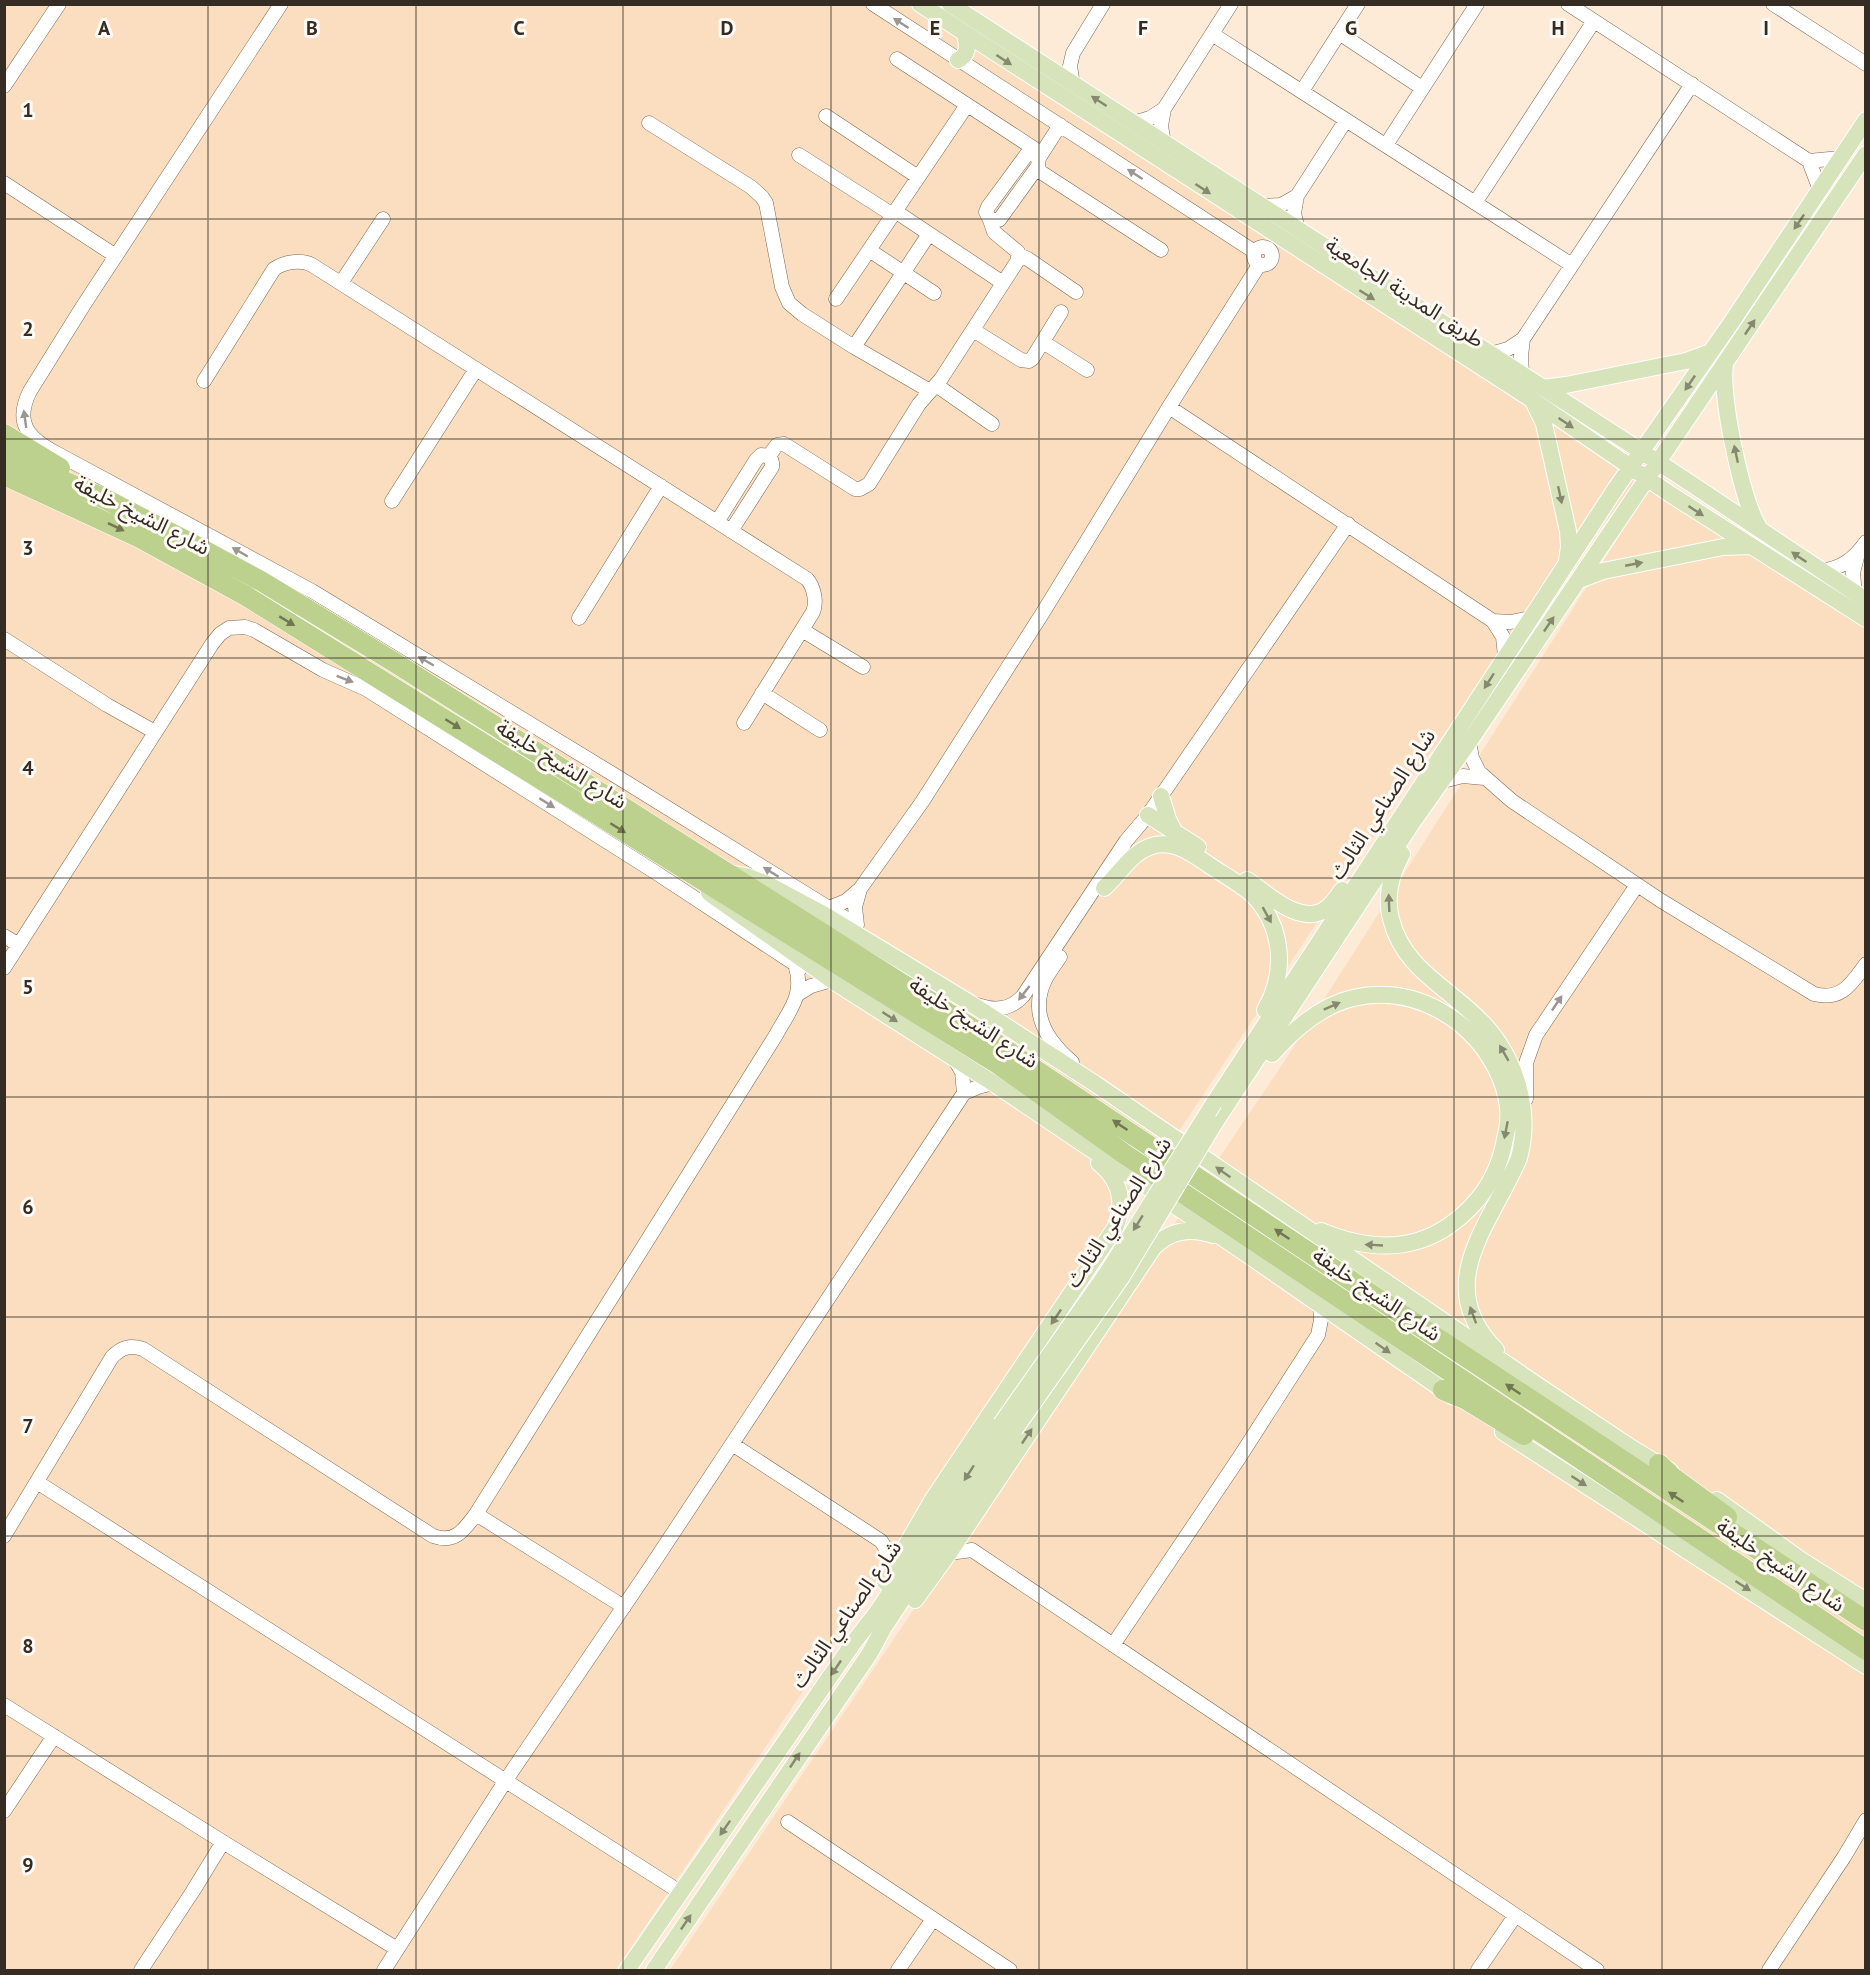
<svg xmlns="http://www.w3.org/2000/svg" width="1870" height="1975" font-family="'PT Sans','Noto Sans Arabic',sans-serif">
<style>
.built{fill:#fbdebf}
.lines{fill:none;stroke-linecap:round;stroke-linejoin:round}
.minor-casing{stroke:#7c6852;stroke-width:15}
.major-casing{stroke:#fff;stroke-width:18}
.highway-casing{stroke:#fff;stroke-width:21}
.minor{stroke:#fff;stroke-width:14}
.major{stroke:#d6e3bb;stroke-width:16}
.highway{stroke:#bbd18d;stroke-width:20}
.major-bridge-casing{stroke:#fff;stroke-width:18;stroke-linecap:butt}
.major-bridge{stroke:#d6e3bb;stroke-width:16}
.oneway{fill:#9a9691}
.oneway2{fill:#86886f}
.oneway3{fill:#717653}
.grid{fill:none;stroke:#352c23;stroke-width:1.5;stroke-opacity:0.55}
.labels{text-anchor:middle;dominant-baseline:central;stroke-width:6;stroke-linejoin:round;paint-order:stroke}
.street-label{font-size:21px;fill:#352c23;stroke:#fffaf5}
.grid-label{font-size:20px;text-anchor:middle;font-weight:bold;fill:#352c23;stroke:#fffaf5;stroke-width:6;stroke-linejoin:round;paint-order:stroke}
</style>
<rect width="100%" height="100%" fill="#fdead7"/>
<!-- built -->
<path class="built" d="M 5,5 L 935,5 L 1648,466 L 1423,762 L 1140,1190 L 1114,1238 L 885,1569 L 616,1970 L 5,1970 Z
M 1650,488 L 1865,628 L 1865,1970 L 670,1970 L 1282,1065 Z"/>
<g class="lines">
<!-- minor casing -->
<g class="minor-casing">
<path id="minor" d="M 281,4 L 83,306 L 30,391 C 14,423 28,438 56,453 L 312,591 L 616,776 L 845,918
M 873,4 L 1255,252
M 1568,4 L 1809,161 L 1820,190
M 1773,4 L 1866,64
M 1339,33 L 1422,88
M 1212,34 L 1572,265
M 897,59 L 1041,153
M 1073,85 L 1070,66 L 1073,53 L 1103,4
M 4,86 L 59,4
M 1302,91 L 1358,4
M 826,116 L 918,177
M 649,123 L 751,187 L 762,197 L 766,203 L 782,287 L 789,303 L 802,314 L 854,347 L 930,391
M 1133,123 L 1150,118 L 1164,109
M 1164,143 L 1161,126 L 1164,109 L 1231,4
M 1386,145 L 1477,4
M 1031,153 L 1039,158 L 1038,166 L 1002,216 L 999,220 L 990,220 L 986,212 L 988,207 L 1027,154 Z
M 799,155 L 893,215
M 1039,158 L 1060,125
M 1809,161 L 1840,158
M 1036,169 L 1161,250
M 4,183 L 116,256
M 1475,203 L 1594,21
M 1263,206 L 1281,205 L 1297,196
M 895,211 L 1003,283
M 1298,230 L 1294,213 L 1297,196 L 1346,120
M1254 256a9 9 0 1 1 18 0a9 9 0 1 1-18 0Z
M 869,250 L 934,293
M 1019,255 L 1028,259 L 1076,292
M 341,283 L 383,219
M 836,299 L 967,105
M 973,330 L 1021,360 L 1029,361 L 1032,359 L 1061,312
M 1043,342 L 1087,370
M 854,347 L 929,234
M 1490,354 L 1508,349 L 1523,339 L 1692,84
M 1522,374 L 1521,356 L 1523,339
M 204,381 L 274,269 C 284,262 301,259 312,265 L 807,579 C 814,587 817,602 813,612 L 744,723
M 936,385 L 992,424
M 1169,407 L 1493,621 L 1503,637 L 1505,656
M 768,457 L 777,445 L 784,444 L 855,489 L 860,489 L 869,484 L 919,404 L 941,379 L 1018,260 L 1018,252 L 994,232 L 990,220
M 392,501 L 476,369
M 717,522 L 756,460 L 761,455 C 769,455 773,459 772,467 L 731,531
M 1820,571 C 1841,569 1854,559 1866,542
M 1855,594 L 1853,573 L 1858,553
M 579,618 L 661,486
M 1493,621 L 1511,622 L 1530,618
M 802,630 L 863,667
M 4,639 L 107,705 L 155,732
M 762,693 L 820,730
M 1469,742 L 1472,758 L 1479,772 L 1512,801 L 1660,900 L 1814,994 C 1842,1001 1851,984 1866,964
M 1443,781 L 1463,776 L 1484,778
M 829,908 L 846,901 L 860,889 L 922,802 L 1042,614 L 1169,407 L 1259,265
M 857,925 L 855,907 L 860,889
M 4,936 L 19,945
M 1060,957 C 1055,964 1049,972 1045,980 C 1029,1013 1047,1041 1072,1062
M 4,968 L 212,644 L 220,634 L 229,628 L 245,627 L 254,630 L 323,670 L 366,689 L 655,872 L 801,968
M 798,994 L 811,986 L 825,982
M 978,1005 C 995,1011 1010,1010 1023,996 L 1126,841 L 1148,815 L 1348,524
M 955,1060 L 962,1072 L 964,1093
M 1526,1099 L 1526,1063 L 1536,1035 L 1637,885
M 732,1444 L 881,1541 L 890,1555 L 892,1571
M 37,1482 L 680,1892
M 476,1514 L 624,1607
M 4,1536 L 112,1357 C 122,1347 130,1345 143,1349 L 433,1536 C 455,1544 464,1530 476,1514 L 776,1035 C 790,1009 805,995 795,964
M 949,1553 L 972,1550 L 1597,1970
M 1113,1645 L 1239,1458 L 1318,1335 L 1321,1320 L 1320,1305
M 4,1705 L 223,1842 L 397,1949
M 4,1811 L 54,1736
M 788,1822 L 1010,1970
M 141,1970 L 193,1891 L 223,1842
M 384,1970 L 506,1780 L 650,1568 L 964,1093 L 978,1087 L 993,1083
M 898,1970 L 933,1919
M 1478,1970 L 1515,1916
M 1769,1970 L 1844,1857 L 1866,1820"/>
</g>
<!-- major casing -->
<g class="major-casing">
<path id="major" d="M 920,4 L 1531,399 L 1670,494 L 1866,619
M 950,4 L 1681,477 L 1866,600
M 958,60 C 970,54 967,45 965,34
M 1725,365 C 1720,396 1742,500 1758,526
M 1543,388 L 1566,385 L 1686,361 L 1711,352
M 1534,403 L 1544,424 L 1568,531 L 1569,547 L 1567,561
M 1579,580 L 1603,571 L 1723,547 L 1750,546
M 1161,796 L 1168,819 L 1174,831
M 1148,815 L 1198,847
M 1402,854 C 1391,874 1385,896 1391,919 C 1404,973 1457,991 1489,1030 C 1518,1065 1531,1114 1519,1158 C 1492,1223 1430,1284 1496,1350
M 735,874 L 746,876 L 767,884 L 825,915 L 970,1003 L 1094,1083 L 1540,1387 L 1633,1449 L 1670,1471
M 1247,880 C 1268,894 1302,928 1327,908 C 1333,903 1338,896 1342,890
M 1104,888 C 1121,873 1131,851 1155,845 C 1176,841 1193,854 1209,865 C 1224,875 1241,884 1254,896 C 1284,928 1286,974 1265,1010
M 709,893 L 836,983 L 993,1083 L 1235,1246 L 1452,1396
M 1272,1054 C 1294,1029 1320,1006 1353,998 C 1415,984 1475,1020 1500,1077 C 1505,1090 1510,1107 1508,1121 C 1508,1129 1505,1136 1504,1144 C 1497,1178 1478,1205 1450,1225 C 1409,1254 1364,1249 1321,1231
M 1214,1103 L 1616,488 L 1731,323 L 1866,120
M 1214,1124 L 1410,826 L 1469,742 L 1866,154
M 1503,1432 L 1866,1666
M 1717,1500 L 1801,1560 L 1866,1601
M 885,1582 L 933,1499 L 1115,1228 C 1126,1202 1120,1180 1099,1163
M 915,1600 L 949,1553 L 1153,1248 C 1170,1230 1190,1227 1213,1235
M 627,1970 L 854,1642 L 878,1611 L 1001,1424
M 654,1970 L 870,1653 L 884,1627 L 1015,1429"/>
</g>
<!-- highway casing -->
<g class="highway-casing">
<path id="highway" d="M 4,434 L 60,468
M 4,455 L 107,500 L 194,545 L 261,581 L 394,662 L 997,1044 L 1425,1330 L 1866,1621
M 4,475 L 140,538 L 246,596 L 998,1064 L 1123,1153 L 1866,1650
M 1443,1390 L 1465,1399 L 1524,1435
M 1659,1464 L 1671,1476 L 1727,1517"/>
</g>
<!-- minor -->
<use href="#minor" class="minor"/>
<!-- major -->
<use href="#major" class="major"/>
<!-- highway -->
<use href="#highway" class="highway"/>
<!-- major-bridge casing -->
<g class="major-bridge-casing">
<path id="major-bridge" d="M 1001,1424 L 1107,1273 L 1214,1103
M 1015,1429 L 1121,1278 L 1214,1124"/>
</g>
<!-- major-bridge -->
<use href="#major-bridge" class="major-bridge"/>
</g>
<!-- one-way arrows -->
<defs><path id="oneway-solid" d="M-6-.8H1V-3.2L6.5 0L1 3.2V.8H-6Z" transform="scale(1.5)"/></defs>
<g class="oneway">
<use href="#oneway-solid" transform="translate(901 23) rotate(-147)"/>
<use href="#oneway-solid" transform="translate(1135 174) rotate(-147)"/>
<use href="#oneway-solid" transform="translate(25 419) rotate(-98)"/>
<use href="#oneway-solid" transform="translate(240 552) rotate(-150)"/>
<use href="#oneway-solid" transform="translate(426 661) rotate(-150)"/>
<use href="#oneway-solid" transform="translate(345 679) rotate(21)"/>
<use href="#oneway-solid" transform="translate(547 803) rotate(32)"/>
<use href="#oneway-solid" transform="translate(771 872) rotate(-148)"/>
<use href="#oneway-solid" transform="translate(1024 993) rotate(128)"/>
<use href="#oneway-solid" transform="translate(1557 1003) rotate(-56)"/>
</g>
<g class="oneway2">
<use href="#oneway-solid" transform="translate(1004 60) rotate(33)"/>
<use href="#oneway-solid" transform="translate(1099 101) rotate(-147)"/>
<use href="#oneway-solid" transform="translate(1203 189) rotate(33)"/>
<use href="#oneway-solid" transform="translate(1799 222) rotate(124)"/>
<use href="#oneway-solid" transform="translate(1367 295) rotate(32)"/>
<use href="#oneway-solid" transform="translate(1750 327) rotate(-56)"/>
<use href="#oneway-solid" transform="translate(1690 383) rotate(124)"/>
<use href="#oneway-solid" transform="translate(1566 423) rotate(34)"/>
<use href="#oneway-solid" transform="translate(1736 454) rotate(-102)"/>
<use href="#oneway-solid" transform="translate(1560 495) rotate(78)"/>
<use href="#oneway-solid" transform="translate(1696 511) rotate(33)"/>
<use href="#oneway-solid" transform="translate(1799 557) rotate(-146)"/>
<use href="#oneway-solid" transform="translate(1634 564) rotate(-11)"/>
<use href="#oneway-solid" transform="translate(1549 624) rotate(-56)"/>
<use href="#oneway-solid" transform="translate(1489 681) rotate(123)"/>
<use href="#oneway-solid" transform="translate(1389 903) rotate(-92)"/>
<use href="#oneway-solid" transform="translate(1267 915) rotate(61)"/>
<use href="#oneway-solid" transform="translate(1332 1006) rotate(-24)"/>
<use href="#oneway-solid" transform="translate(890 1017) rotate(33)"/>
<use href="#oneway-solid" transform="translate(1504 1053) rotate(-120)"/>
<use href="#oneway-solid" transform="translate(1506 1130) rotate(101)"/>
<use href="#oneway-solid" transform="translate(1223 1172) rotate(-145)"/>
<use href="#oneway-solid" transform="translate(1138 1223) rotate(122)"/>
<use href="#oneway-solid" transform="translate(1374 1245) rotate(-177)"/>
<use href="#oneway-solid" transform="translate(1473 1315) rotate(-110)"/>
<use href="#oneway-solid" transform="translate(1056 1317) rotate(124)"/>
<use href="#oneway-solid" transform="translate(1383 1348) rotate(35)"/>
<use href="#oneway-solid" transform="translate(1027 1436) rotate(-56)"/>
<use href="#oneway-solid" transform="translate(969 1473) rotate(123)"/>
<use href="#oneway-solid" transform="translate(1579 1481) rotate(33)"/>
<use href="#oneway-solid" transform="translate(1743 1586) rotate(33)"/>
<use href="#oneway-solid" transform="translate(836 1668) rotate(124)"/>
<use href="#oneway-solid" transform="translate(795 1760) rotate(-56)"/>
<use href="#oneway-solid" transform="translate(725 1828) rotate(125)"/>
<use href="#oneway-solid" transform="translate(686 1922) rotate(-56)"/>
</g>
<g class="oneway3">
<use href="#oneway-solid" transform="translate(116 527) rotate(26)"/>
<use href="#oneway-solid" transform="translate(287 621) rotate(31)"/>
<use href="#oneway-solid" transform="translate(453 724) rotate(32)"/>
<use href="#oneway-solid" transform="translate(618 828) rotate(32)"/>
<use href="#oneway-solid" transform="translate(1120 1125) rotate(-146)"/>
<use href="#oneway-solid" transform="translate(1282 1234) rotate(-146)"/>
<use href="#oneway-solid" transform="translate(1513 1389) rotate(-146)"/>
<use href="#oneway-solid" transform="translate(1676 1497) rotate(-146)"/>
</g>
<!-- grid -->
<path class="grid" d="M 208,4 L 208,1970M 416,4 L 416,1970M 623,4 L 623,1970M 831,4 L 831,1970M 1039,4 L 1039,1970M 1247,4 L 1247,1970M 1454,4 L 1454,1970M 1662,4 L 1662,1970M 4,219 L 1866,219M 4,439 L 1866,439M 4,658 L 1866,658M 4,878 L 1866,878M 4,1097 L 1866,1097M 4,1317 L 1866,1317M 4,1536 L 1866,1536M 4,1756 L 1866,1756"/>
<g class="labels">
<!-- street labels -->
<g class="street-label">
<text transform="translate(1405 292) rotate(33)">طريق المدينة الجامعية</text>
<text transform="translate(142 515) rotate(27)">شارع الشيخ خليفة</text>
<text transform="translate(562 764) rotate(32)">شارع الشيخ خليفة</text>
<text transform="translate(1382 804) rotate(-57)">شارع الصناعي الثالث</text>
<text transform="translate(974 1022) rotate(33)">شارع الشيخ خليفة</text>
<text transform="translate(1118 1212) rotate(-57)">شارع الصناعي الثالث</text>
<text transform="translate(1377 1294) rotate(34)">شارع الشيخ خليفة</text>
<text transform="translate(1781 1565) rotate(34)">شارع الشيخ خليفة</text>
<text transform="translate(846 1614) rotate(-55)">شارع الصناعي الثالث</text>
</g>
</g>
<g class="grid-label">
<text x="104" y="35">A</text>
<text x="312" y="35">B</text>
<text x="519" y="35">C</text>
<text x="727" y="35">D</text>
<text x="935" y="35">E</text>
<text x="1143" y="35">F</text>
<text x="1351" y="35">G</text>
<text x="1558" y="35">H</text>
<text x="1766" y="35">I</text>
<text x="28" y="117">1</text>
<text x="28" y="336">2</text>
<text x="28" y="555">3</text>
<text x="28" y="775">4</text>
<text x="28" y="994">5</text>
<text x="28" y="1214">6</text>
<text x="28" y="1433">7</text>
<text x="28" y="1653">8</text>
<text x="28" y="1872">9</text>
</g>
<!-- border -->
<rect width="1870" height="1975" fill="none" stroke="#352c23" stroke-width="12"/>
</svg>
